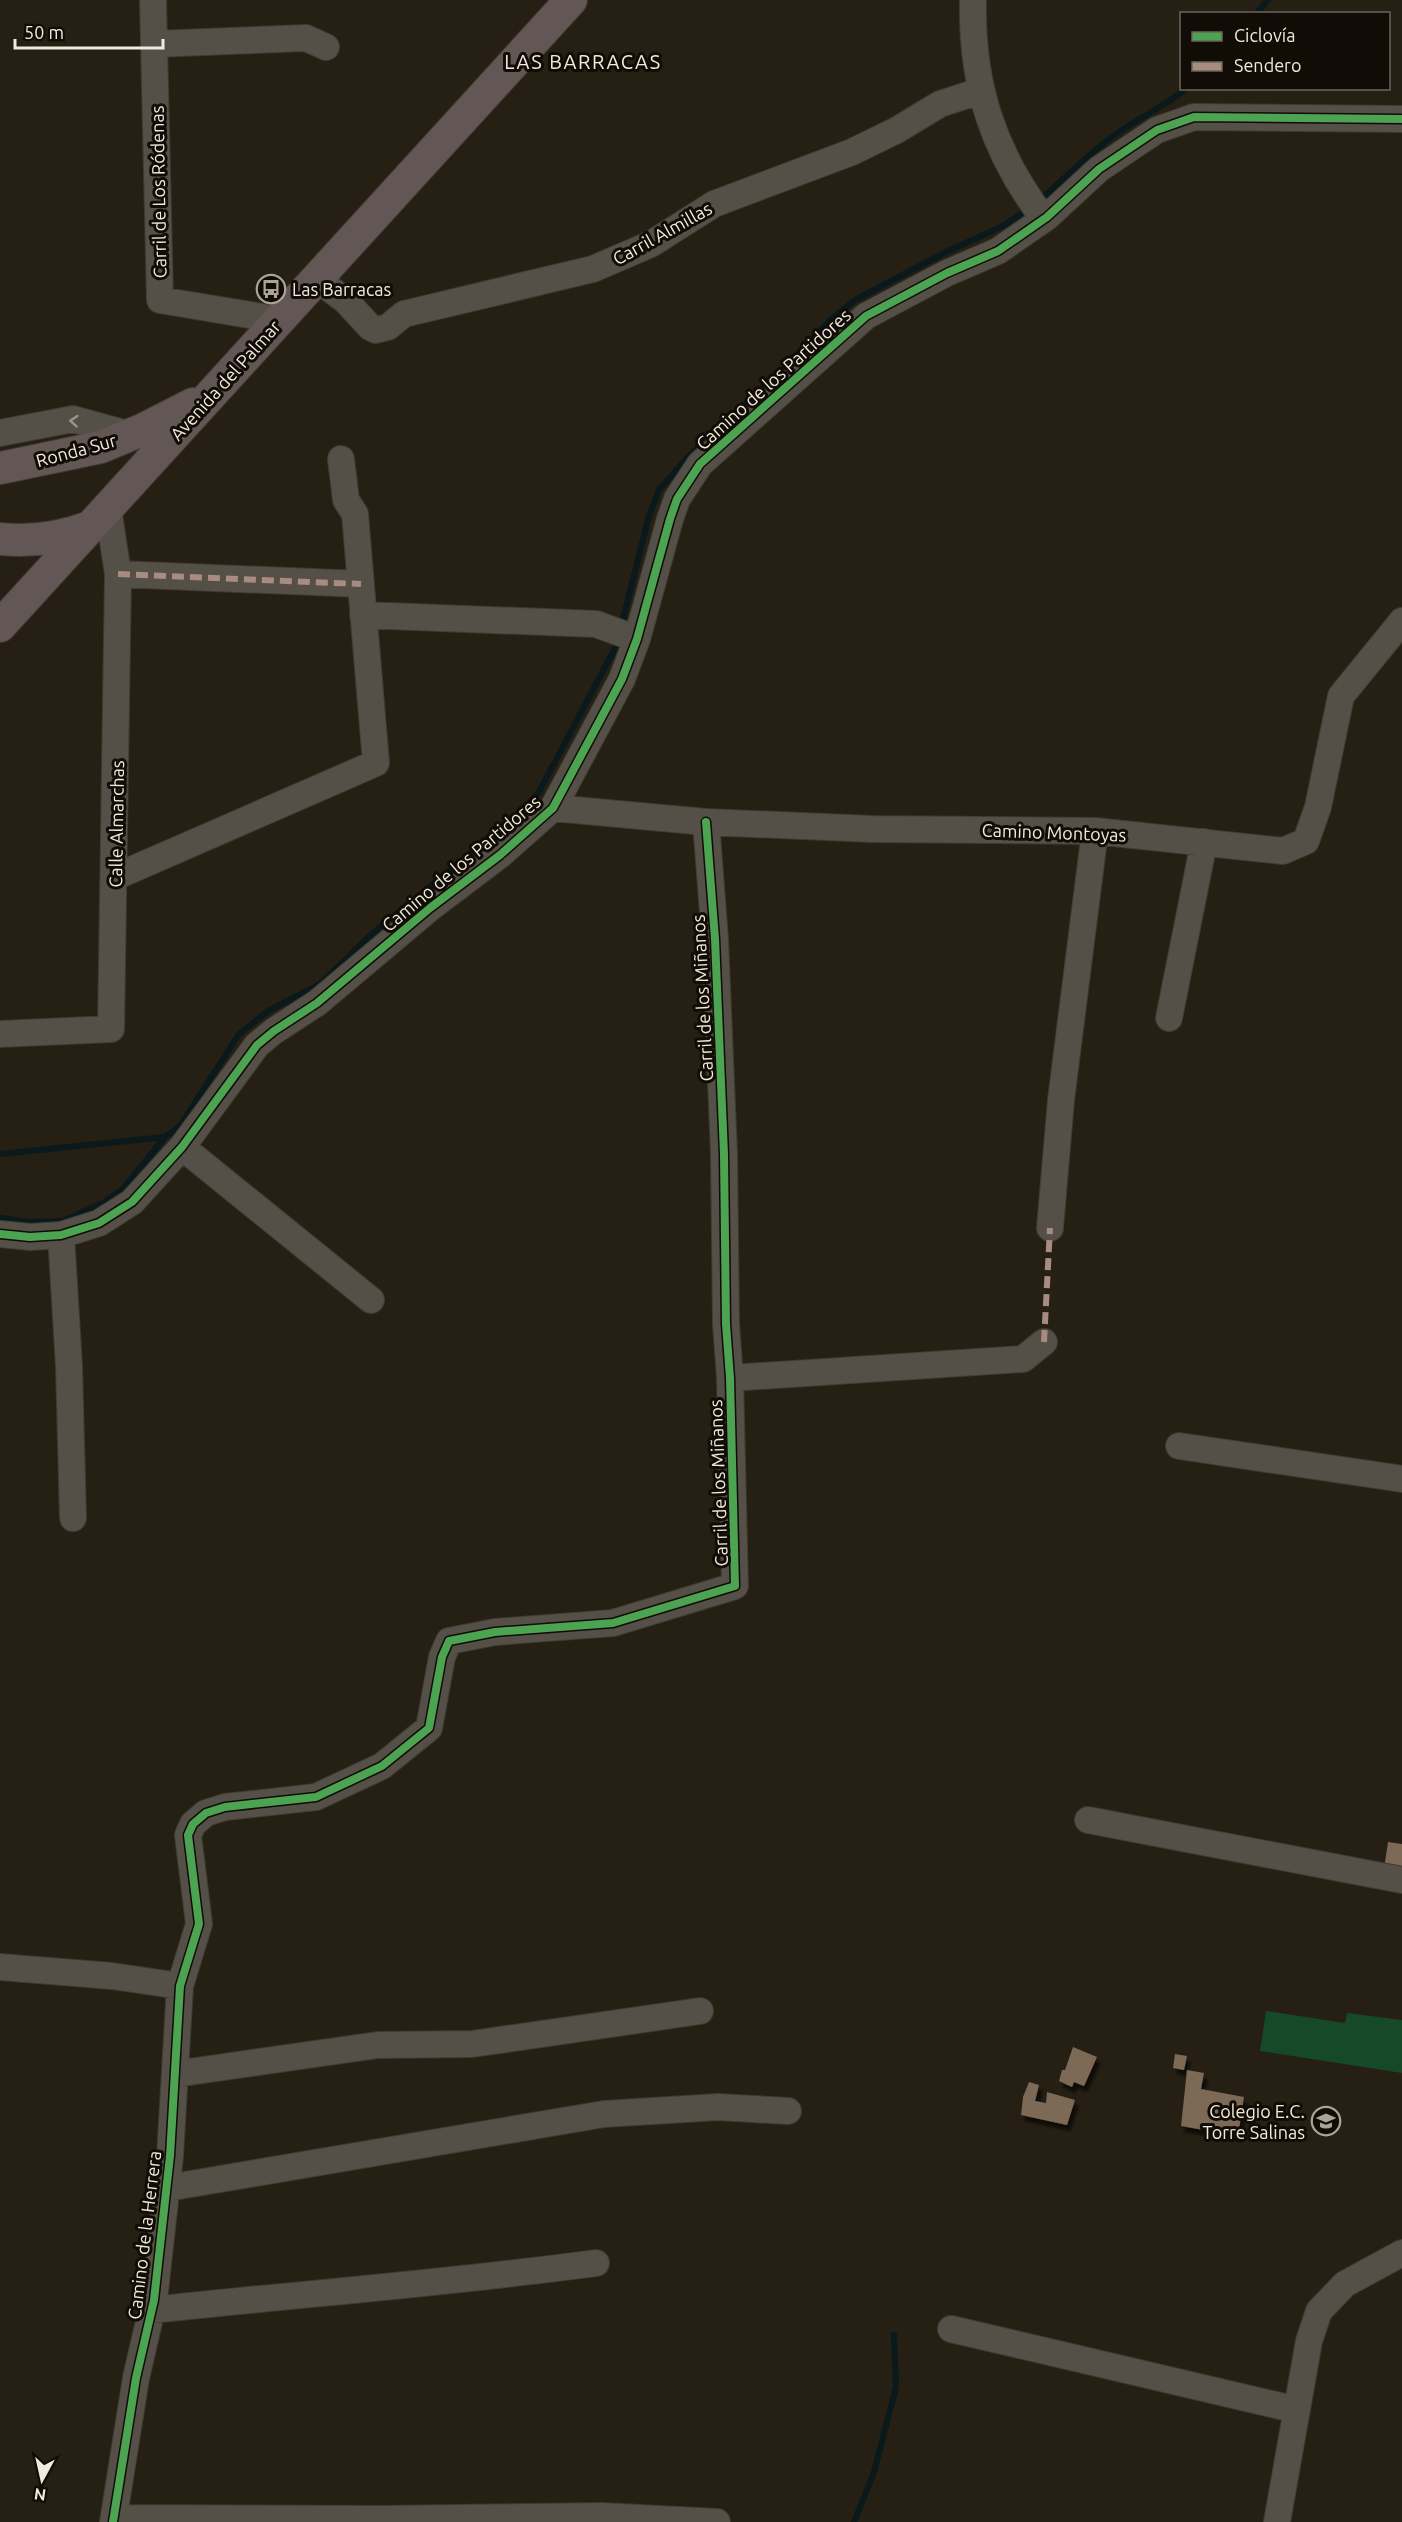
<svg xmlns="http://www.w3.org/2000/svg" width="1402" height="2522" font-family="Ubuntu,sans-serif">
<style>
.green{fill:#164928}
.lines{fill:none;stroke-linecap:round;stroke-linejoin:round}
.stream{stroke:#09191c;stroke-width:6}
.building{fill:#7b6957;filter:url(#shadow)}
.minor-casing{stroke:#3f3a32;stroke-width:28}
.major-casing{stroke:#3f3a32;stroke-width:34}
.minor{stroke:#544f47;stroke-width:26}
.major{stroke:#635755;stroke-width:32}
.quiet{stroke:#a88b81;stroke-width:6;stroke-dasharray:12 6;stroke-linecap:butt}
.cycleway-casing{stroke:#110c05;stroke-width:11}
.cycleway{stroke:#4ca352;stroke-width:8}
.oneway{stroke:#9b958b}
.labels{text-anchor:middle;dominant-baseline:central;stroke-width:6;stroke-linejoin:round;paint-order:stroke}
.street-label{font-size:18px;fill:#f1ebde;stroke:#110c05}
.poi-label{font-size:18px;fill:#f1ebde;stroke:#110c05;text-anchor:start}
.neighbourhood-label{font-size:20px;letter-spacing:1.5px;fill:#f1ebde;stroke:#110c05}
</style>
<defs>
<filter id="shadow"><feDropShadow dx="3.5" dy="6" stdDeviation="1.5" flood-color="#0009"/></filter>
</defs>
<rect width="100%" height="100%" fill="#251f14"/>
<!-- green -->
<path class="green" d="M 1266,2011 L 1345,2023 L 1347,2013 L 1402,2020 L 1402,2073 L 1260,2051 Z"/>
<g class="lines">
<!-- stream -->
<path class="stream" d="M 1256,14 L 1268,0
M 1038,202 C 1061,181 1084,159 1109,139 C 1134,120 1163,108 1187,88
M 621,627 L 649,516 L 659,490 L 688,457 L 791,361 L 829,321 L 855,300 L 946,252 L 1003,226 L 1030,208
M 0,1154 L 165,1137
M 0,1218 L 30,1222 L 63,1221 L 105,1202 L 123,1189 L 165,1137 L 180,1126 L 239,1034 L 268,1011 L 320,984 L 374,932 L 523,811 L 539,792 L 614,650 L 618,637
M 854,2522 L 874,2472 L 896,2387 L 894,2335"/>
</g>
<!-- building -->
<path class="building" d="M 1388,1842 L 1402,1844 L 1402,1878 L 1383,1875 Z
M 1073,2047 L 1097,2057 L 1084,2086 L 1074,2082 L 1072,2087 L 1059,2081 L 1062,2070 L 1065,2070 Z
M 1175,2054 L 1187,2056 L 1184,2070 L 1173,2068 Z
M 1187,2070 L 1204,2073 L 1201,2089 L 1244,2097 L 1238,2136 L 1181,2126 Z
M 1029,2082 L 1039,2085 L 1035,2101 L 1046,2103 L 1047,2092 L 1075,2100 L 1067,2125 L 1021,2115 L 1023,2097 Z"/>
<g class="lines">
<!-- minor casing -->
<g class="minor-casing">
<path id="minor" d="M 153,0 L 160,300 L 280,320
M 973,0 C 971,84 993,152 1044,219
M 154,44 L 306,38 L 326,47
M 317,279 L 346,301 L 370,327 L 376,330 L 388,327 L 404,314 L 593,269 L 651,244 L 714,204 L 852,152 L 897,130 L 940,104 L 980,91
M 0,433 L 73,419 L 131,435
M 118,574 L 361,584
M 363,615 L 596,624 L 637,639
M 553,808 L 706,822 L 872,829 L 1095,831 L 1283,851 L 1306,841 L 1318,807 L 1341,696 L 1402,621
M 115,877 L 376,763 L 355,514 L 346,500 L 341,459
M 1169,1018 L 1204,842
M 0,1034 L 111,1029 L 118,574 L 108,508
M 182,1147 L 371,1300
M 1050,1228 L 1061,1100 L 1095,831
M 0,1234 L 30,1237 L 61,1235 L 99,1223 L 132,1202 L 182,1147 L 257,1045 L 274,1031 L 317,1003 L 430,908 L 500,855 L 553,808 L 622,679 L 637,639 L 670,519 L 677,499 L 700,464 L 866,316 L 947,273 L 998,251 L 1047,217 L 1099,169 L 1157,130 L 1194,117 L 1402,119
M 61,1235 L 69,1366 L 73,1518
M 730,1378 L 1023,1359 L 1044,1342
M 1179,1446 L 1402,1479
M 1088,1820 L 1402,1880
M 0,1967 L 112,1976 L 180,1986
M 175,2074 L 378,2045 L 472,2044 L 700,2011
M 167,2188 L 604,2114 L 718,2107 L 788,2111
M 152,2310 C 300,2294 448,2283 596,2263
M 951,2329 L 1297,2410
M 114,2518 L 383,2519 L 602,2516 L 717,2522
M 113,2522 L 136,2378 L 154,2300 L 170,2156 L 180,1986 L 199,1924 L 188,1835 L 193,1824 L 206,1813 L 225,1807 L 316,1797 L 382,1766 L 429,1728 L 442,1657 L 449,1641 L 495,1632 L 613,1623 L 735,1586 L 730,1378 L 726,1324 L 724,1154 L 715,939 L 706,822
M 1277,2522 L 1309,2341 L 1319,2311 L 1345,2284 L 1402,2253"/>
</g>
<!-- major casing -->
<g class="major-casing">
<path id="major" d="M 0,468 L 101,447 L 144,429 L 193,404
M 0,539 C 31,542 61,538 90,527
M 0,626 L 571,0"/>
</g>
<!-- minor -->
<use href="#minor" class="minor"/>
<!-- major -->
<use href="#major" class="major"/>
<!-- quiet -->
<path class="quiet" d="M 118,574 L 361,584
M 1044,1342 L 1050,1228"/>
<!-- cycleway casing -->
<g class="cycleway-casing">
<path id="cycleway" d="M 0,1234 L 30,1237 L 61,1235 L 99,1223 L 132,1202 L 182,1147 L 257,1045 L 274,1031 L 317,1003 L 430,908 L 500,855 L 553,808 L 622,679 L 637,639 L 670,519 L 677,499 L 700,464 L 866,316 L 947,273 L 998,251 L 1047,217 L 1099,169 L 1157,130 L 1194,117 L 1402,119
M 113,2522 L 136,2378 L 154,2300 L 170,2156 L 180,1986 L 199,1924 L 188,1835 L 193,1824 L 206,1813 L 225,1807 L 316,1797 L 382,1766 L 429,1728 L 442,1657 L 449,1641 L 495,1632 L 613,1623 L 735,1586 L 730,1378 L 726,1324 L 724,1154 L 715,939 L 706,822"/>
</g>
<!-- cycleway -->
<use href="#cycleway" class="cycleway"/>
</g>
<!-- one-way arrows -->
<defs><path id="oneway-chevron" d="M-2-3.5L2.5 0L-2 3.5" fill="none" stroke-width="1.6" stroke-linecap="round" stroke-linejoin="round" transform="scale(1.5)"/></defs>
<use class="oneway" href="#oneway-chevron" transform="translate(74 421) rotate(-176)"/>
<!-- icons -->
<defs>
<g id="bus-ring" transform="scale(1.5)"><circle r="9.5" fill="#110c05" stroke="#aaa497" stroke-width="1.5"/><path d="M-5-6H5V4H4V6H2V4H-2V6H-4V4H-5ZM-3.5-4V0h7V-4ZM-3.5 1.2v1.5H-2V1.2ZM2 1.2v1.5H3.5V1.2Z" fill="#aaa497"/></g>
<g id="school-ring" transform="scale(1.5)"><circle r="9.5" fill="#110c05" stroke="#aaa497" stroke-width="1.5"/><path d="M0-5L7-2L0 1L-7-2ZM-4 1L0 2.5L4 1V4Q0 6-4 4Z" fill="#aaa497"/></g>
</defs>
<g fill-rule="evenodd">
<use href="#bus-ring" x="271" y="289"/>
<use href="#school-ring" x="1326" y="2121"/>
</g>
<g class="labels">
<!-- street labels -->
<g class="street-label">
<text transform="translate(158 192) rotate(-91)">Carril de Los Ródenas</text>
<text transform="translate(662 233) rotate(-29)">Carril Almillas</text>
<text transform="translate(773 379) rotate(-42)">Camino de los Partidores</text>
<text transform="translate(225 380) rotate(-48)">Avenida del Palmar</text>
<text transform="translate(76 450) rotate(-15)">Ronda Sur</text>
<text transform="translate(116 824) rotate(-89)">Calle Almarchas</text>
<text transform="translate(1054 832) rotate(2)">Camino Montoyas</text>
<text transform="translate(461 863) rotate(-40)">Camino de los Partidores</text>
<text transform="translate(702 998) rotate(-93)">Carril de los Miñanos</text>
<text transform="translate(718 1483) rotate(-92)">Carril de los Miñanos</text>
<text transform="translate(144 2235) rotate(-83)">Camino de la Herrera</text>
</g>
<!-- poi labels -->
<g class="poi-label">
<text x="292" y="289">Las Barracas</text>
<text x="1305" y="2111" text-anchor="end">Colegio E.C.<tspan x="1305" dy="21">Torre Salinas</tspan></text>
</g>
<!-- neighbourhood labels -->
<g class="neighbourhood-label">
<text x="583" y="61">LAS BARRACAS</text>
</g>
</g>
<!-- legend -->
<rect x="1180" y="12" width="210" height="78" fill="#110c05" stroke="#6b655c" stroke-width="1.5"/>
<rect x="1192" y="32" width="30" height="9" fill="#4ca352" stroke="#6b655c" stroke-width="1.5"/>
<text x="1234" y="42" font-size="18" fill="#f1ebde">Ciclovía</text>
<rect x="1192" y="62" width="30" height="9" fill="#a88b81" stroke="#6b655c" stroke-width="1.5"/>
<text x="1234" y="72" font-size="18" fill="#f1ebde">Sendero</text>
<!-- north arrow -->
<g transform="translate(42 2480) rotate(188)" stroke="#110c05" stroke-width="4.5" paint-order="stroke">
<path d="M0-4.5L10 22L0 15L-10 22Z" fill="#f1ebde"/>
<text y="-9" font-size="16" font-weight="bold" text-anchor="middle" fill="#f1ebde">N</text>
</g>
<!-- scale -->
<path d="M15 39v9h148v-9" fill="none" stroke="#f1ebde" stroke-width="3"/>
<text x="24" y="39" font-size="18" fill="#f1ebde" stroke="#110c05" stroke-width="4.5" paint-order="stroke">50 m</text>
</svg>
